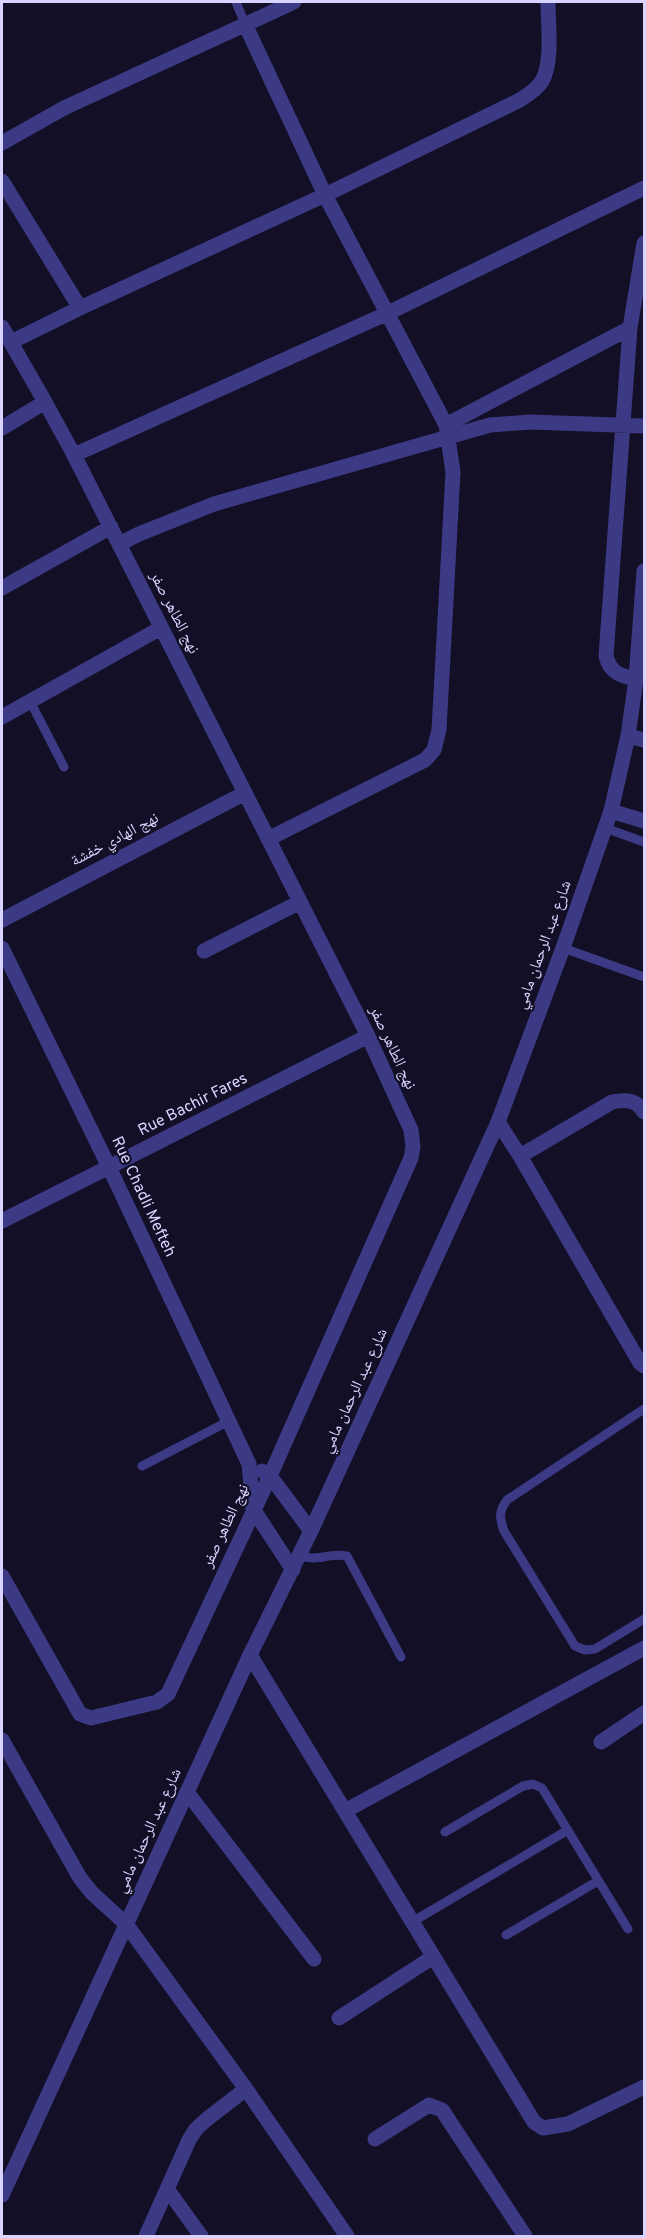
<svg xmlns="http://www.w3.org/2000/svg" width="646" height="2238" font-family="Overpass,'Noto Naskh Arabic',sans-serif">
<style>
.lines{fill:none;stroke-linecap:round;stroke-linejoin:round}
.service{stroke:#3d3a85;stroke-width:9}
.minor{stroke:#3d3a85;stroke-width:15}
.tertiary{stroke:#3d3a85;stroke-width:15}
.labels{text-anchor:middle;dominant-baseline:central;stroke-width:4.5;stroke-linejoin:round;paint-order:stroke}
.street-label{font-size:16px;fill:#d9d4ff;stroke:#130f26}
</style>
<rect width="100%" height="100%" fill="#130f26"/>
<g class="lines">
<!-- service -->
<path class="service" d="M 236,2 L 245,24
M 30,701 L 64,767
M 605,828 L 644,842
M 563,948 L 644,977
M 644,1409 L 507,1500 C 499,1511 499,1517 504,1531 L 575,1646 L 585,1650 L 595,1649 L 644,1619
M 142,1466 L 229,1421
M 299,1556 C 320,1562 331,1552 347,1556 L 401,1657
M 445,1832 L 523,1786 L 533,1784 L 542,1788 L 628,1929
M 412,1922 L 568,1830
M 506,1935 L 598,1881"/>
<!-- minor -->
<path class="minor" d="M 245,24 L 325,195 L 446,425 L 453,472 L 439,730 L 434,750 L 425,760 L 268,839
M 2,143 L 64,108 L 294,2
M 2,181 L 80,308 L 325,195 L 520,100 C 528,95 537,89 542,81 C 553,62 548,24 548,2
M 2,327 L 45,402
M 11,342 L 80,308
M 446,425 L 630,328
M 2,428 L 45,402 L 74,455 L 368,1036 L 411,1130 L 413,1147 L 411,1158 L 270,1476 L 168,1694 L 157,1702 L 91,1718 L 80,1714 L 2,1576
M 74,455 L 388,313 L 644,188
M 119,544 L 139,534 L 214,504 L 490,425 L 530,422 L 644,426
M 2,588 L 111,527
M 636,679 C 621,676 610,673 606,656 L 630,328 L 644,243
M 2,717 L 161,628
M 628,736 L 644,740
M 611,811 L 644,821
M 2,920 L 245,793
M 2,948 L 109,1167 L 249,1464 L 253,1509 L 293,1570
M 204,951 L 300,902
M 498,1122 L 520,1156 L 640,1363 L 644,1366
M 520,1156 L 612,1102 C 627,1099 636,1100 644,1112
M 2,1221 L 368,1036
M 262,1471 L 270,1476 L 311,1531
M 250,1655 L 534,2122 L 543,2128 L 568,2124 L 644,2087
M 2,1740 L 80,1878 L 92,1893 L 126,1924 L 246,2089 L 347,2236
M 601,1742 L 644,1713
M 187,1792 L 314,1959
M 345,1811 L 644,1648
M 339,2018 L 433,1957
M 375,2139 L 429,2105 L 442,2110 L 525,2236
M 168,2190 L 201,2236
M 146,2236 L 189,2140 L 196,2129 L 207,2119 L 246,2089"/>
<!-- tertiary -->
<path class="tertiary" d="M 2,2195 L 250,1655 L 311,1531 L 498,1122 L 563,948 L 611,811 L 628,736 L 636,679 L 644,571"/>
</g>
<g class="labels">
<!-- street labels -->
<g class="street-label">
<text transform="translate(174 613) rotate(63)">نهج الطاهر صفر</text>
<text transform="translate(115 840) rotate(-28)">نهج الهادي خفشة</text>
<text transform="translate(544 945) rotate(-70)">شارع عبد الرحمان مامي</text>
<text transform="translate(392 1048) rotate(65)">نهج الطاهر صفر</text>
<text transform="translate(193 1105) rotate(-27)">Rue Bachir Fares</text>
<text transform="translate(143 1197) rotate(65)">Rue Chadli Mefteh</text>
<text transform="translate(355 1391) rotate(-65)">شارع عبد الرحمان مامي</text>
<text transform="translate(226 1526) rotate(-65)">نهج الطاهر صفر</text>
<text transform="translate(149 1831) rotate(-65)">شارع عبد الرحمان مامي</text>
</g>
</g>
<!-- border -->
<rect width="646" height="2238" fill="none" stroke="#d9d4ff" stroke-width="6"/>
</svg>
